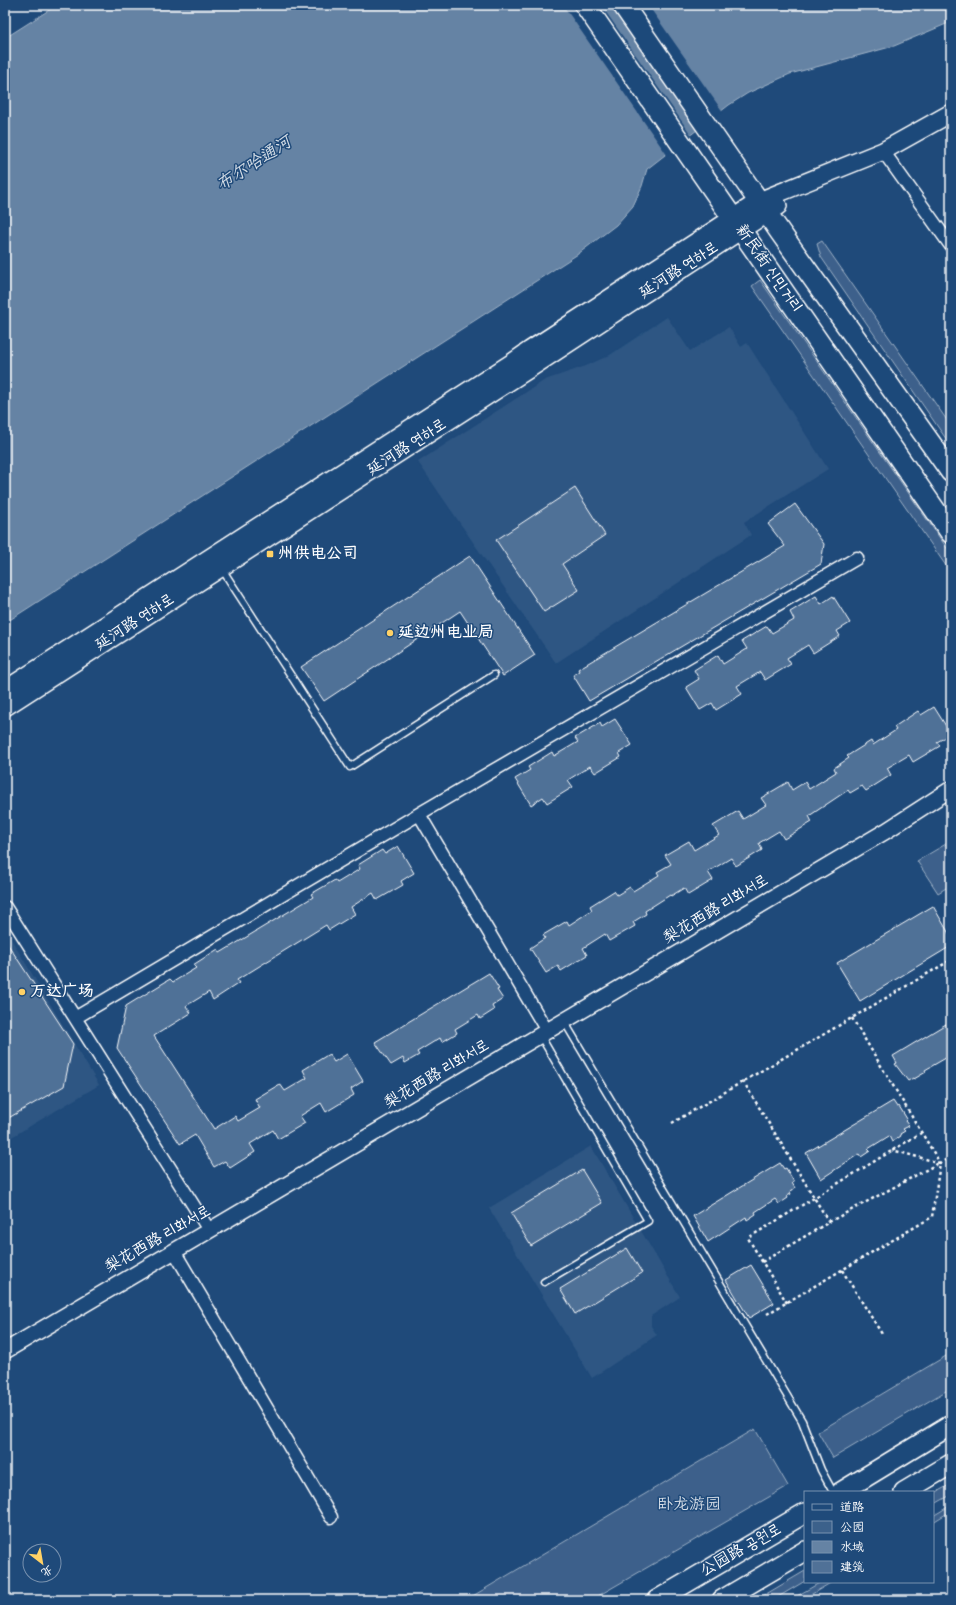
<svg xmlns="http://www.w3.org/2000/svg" width="956" height="1605" font-family="Dekko,'LXGW WenKai TC','Poor Story',sans-serif">
<style>
.built{fill:#2e5683}
.green{fill:#3c618b;stroke:#9eb0c5}
.water{fill:#6583a4;stroke:#a3b5c8}
.pier{fill:#1f4a7a}
.building{fill:#507197;stroke:#fff}
.lines{fill:none;stroke-linecap:round;stroke-linejoin:round}
.service-casing{stroke:#fff;stroke-width:9}
.minor-casing{stroke:#fff;stroke-width:15}
.tertiary-casing{stroke:#fff;stroke-width:18}
.secondary-casing{stroke:#fff;stroke-width:20}
.primary-casing{stroke:#fff;stroke-width:22}
.trunk-casing{stroke:#fff;stroke-width:23}
.path{stroke:#fff;stroke-width:2.5;stroke-dasharray:3 3;stroke-linecap:butt}
.service{stroke:#1f4a7a;stroke-width:6}
.minor{stroke:#1f4a7a;stroke-width:12}
.tertiary{stroke:#1f4a7a;stroke-width:15}
.secondary{stroke:#1f4a7a;stroke-width:17}
.primary{stroke:#1f4a7a;stroke-width:19}
.trunk{stroke:#1f4a7a;stroke-width:20}
.poi-dot{fill:#ffd166;stroke:#1f4a7a;stroke-width:1.5}
.labels{text-anchor:middle;dominant-baseline:central;stroke-width:3;stroke-linejoin:round;paint-order:stroke}
.street-label{font-size:16px;fill:#fff;stroke:#1f4a7a}
.poi-label{font-size:16px;font-weight:bold;fill:#fff;stroke:#1f4a7a;text-anchor:start}
.park-label{font-size:16px;fill:#d8dfe8;stroke:#1f4a7a}
.water-label{font-size:17px;font-style:italic;fill:#d8e0e8;stroke:#1f4a7a}
</style>
<rect width="100%" height="100%" fill="#1f4a7a"/>
<filter id="ink" filterUnits="userSpaceOnUse"><feTurbulence type="fractalNoise" baseFrequency=".025" numOctaves="2"/><feDisplacementMap in="SourceGraphic" scale="8" xChannelSelector="R" yChannelSelector="G"/><feConvolveMatrix kernelMatrix="1 2 1 2 8 2 1 2 1" color-interpolation-filters="sRGB"/></filter>
<g filter="url(#ink)">
<!-- built -->
<path class="built" d="M 667,317 L 690,351 L 729,327 L 741,347 L 747,343 L 828,469 L 744,522 L 751,535 L 556,663 L 418,462 L 545,380 L 586,366 L 610,355 Z
M 5,929 L 99,1085 L 5,1141 Z
M 591,1146 L 680,1297 L 651,1316 L 651,1326 L 657,1335 L 592,1378 L 489,1208 Z"/>
<!-- green -->
<path class="green" d="M 822,241 L 951,426 L 951,446 L 821,257 L 817,244 Z
M 760,280 L 951,554 L 951,573 L 752,286 Z
M 951,841 L 951,885 L 938,893 L 917,861 Z
M 951,1353 L 951,1388 L 833,1458 L 818,1432 Z
M 755,1429 L 788,1486 L 591,1600 L 466,1600 Z
M 951,1484 L 951,1495 L 933,1505 L 933,1494 Z
M 951,1505 L 951,1511 L 933,1522 L 933,1516 Z
M 805,1571 L 805,1581 L 773,1600 L 756,1600 Z
M 821,1582 L 832,1582 L 802,1600 L 790,1600 Z"/>
<!-- water -->
<path class="water" d="M 57,5 L 951,5 L 951,22 L 894,46 L 790,74 L 748,93 L 729,105 L 647,169 L 642,186 L 633,206 L 616,225 L 578,254 L 5,623 L 5,38 Z"/>
<!-- pier -->
<path class="pier" d="M 563,5 L 601,5 L 692,136 L 667,155 Z
M 611,5 L 648,5 L 723,112 L 698,131 Z"/>
<!-- building -->
<path class="building" d="M 575,488 L 605,535 L 562,564 L 579,590 L 544,612 L 496,540 Z
M 795,504 L 824,544 L 821,564 L 589,701 L 573,675 L 579,671 L 578,669 L 785,546 L 768,524 Z
M 470,556 L 535,655 L 503,676 L 460,611 L 324,701 L 301,667 Z
M 816,596 L 821,604 L 833,596 L 850,623 L 837,631 L 840,636 L 813,653 L 808,645 L 787,658 L 791,664 L 765,680 L 760,672 L 737,686 L 742,694 L 716,710 L 712,703 L 700,710 L 686,687 L 699,679 L 694,670 L 718,655 L 723,664 L 747,649 L 742,641 L 767,626 L 772,633 L 794,620 L 790,612 Z
M 934,707 L 951,734 L 937,742 L 940,746 L 913,762 L 909,755 L 887,768 L 891,775 L 866,791 L 862,786 L 850,793 L 848,790 L 809,816 L 812,822 L 784,839 L 779,831 L 759,843 L 762,850 L 736,866 L 731,858 L 708,872 L 713,880 L 688,895 L 684,888 L 671,896 L 670,895 L 645,911 L 646,914 L 633,922 L 635,926 L 609,941 L 605,934 L 583,948 L 587,955 L 561,971 L 558,966 L 546,973 L 530,948 L 545,938 L 543,935 L 567,921 L 569,925 L 592,910 L 590,906 L 614,891 L 617,895 L 630,887 L 633,891 L 659,875 L 657,872 L 671,864 L 665,855 L 689,841 L 694,850 L 719,835 L 713,826 L 738,811 L 743,819 L 766,805 L 761,798 L 788,782 L 792,790 L 805,782 L 809,789 L 836,772 L 834,768 L 849,758 L 847,756 L 871,741 L 873,745 L 896,730 L 894,727 L 918,711 L 921,715 Z
M 615,719 L 632,745 L 619,753 L 621,757 L 595,773 L 590,766 L 568,780 L 573,787 L 547,803 L 543,797 L 531,805 L 515,779 L 530,770 L 528,767 L 552,752 L 554,756 L 578,742 L 575,738 L 600,723 L 602,727 Z
M 398,846 L 414,873 L 401,881 L 403,885 L 377,900 L 373,893 L 351,907 L 355,914 L 329,930 L 326,925 L 237,980 L 239,983 L 213,1000 L 209,992 L 186,1006 L 191,1013 L 154,1036 L 214,1129 L 235,1116 L 238,1121 L 260,1108 L 255,1099 L 280,1084 L 285,1091 L 307,1078 L 303,1070 L 329,1054 L 334,1062 L 347,1054 L 363,1081 L 351,1089 L 354,1095 L 326,1112 L 321,1103 L 300,1116 L 305,1123 L 278,1139 L 273,1130 L 250,1144 L 255,1152 L 230,1168 L 225,1161 L 214,1167 L 195,1135 L 180,1144 L 117,1048 L 126,1006 L 170,979 L 173,982 L 196,968 L 193,965 L 218,949 L 220,953 L 313,897 L 311,894 L 335,880 L 337,883 L 360,869 L 358,865 L 382,850 L 385,854 Z
M 933,906 L 951,937 L 951,946 L 860,1001 L 837,963 Z
M 5,940 L 73,1044 L 64,1086 L 5,1120 Z
M 489,973 L 499,989 L 497,990 L 503,999 L 492,1006 L 494,1010 L 480,1019 L 478,1015 L 455,1029 L 457,1033 L 442,1042 L 440,1038 L 417,1052 L 419,1055 L 405,1063 L 403,1058 L 391,1065 L 375,1042 Z
M 951,1021 L 951,1055 L 925,1070 L 926,1072 L 914,1079 L 913,1078 L 908,1081 L 895,1064 L 897,1063 L 893,1056 Z
M 893,1101 L 897,1107 L 899,1106 L 907,1119 L 905,1121 L 909,1126 L 903,1129 L 905,1131 L 900,1134 L 901,1136 L 892,1142 L 889,1136 L 868,1149 L 870,1151 L 861,1157 L 859,1154 L 821,1179 L 806,1153 Z
M 780,1163 L 784,1169 L 786,1168 L 794,1182 L 792,1183 L 795,1188 L 790,1192 L 791,1194 L 787,1196 L 788,1198 L 779,1204 L 775,1199 L 755,1212 L 756,1214 L 747,1220 L 746,1217 L 708,1242 L 693,1216 Z
M 582,1170 L 602,1203 L 531,1246 L 511,1213 Z
M 627,1248 L 642,1273 L 575,1314 L 560,1289 Z
M 751,1265 L 774,1303 L 749,1318 L 726,1280 Z"/>
<g class="lines">
<!-- service casing -->
<g class="service-casing">
<path id="service" d="M 222,569 L 350,767 L 494,675
M 564,1021 L 802,1421 L 821,1470 L 833,1492
M 540,1035 L 648,1221 L 544,1282"/>
</g>
<!-- minor casing -->
<g class="minor-casing">
<path id="minor" d="M 883,151 L 951,246
M 419,814 L 547,1031
M 5,907 L 209,1230
M 75,1018 L 419,814 L 857,558
M 174,1251 L 331,1517"/>
</g>
<!-- tertiary casing -->
<g class="tertiary-casing">
<path id="tertiary" d="M 5,1351 L 886,831 L 951,789"/>
</g>
<!-- secondary casing -->
<g class="secondary-casing">
<path id="secondary" d="M 5,690 L 513,362 L 530,350 L 759,201 L 883,151 L 951,113
M 5,707 L 532,367 L 778,206"/>
</g>
<!-- primary casing -->
<g class="primary-casing">
<path id="primary" d="M 841,1492 L 951,1425
M 904,1492 L 951,1464
M 657,1600 L 805,1513
M 722,1600 L 805,1551"/>
</g>
<!-- trunk casing -->
<g class="trunk-casing">
<path id="trunk" d="M 585,5 L 951,533
M 623,5 L 780,232 L 951,472"/>
</g>
<!-- path -->
<path class="path" d="M 852,1018 L 940,1163 L 951,1157
M 743,1081 L 829,1222
M 672,1123 L 951,960
M 762,1262 L 829,1222 L 939,1163
M 842,1270 L 882,1334
M 787,1303 L 748,1238 L 921,1133
M 767,1314 L 932,1217 L 940,1163 L 892,1150"/>
<!-- service -->
<use href="#service" class="service"/>
<!-- minor -->
<use href="#minor" class="minor"/>
<!-- tertiary -->
<use href="#tertiary" class="tertiary"/>
<!-- secondary -->
<use href="#secondary" class="secondary"/>
<!-- primary -->
<use href="#primary" class="primary"/>
<!-- trunk -->
<use href="#trunk" class="trunk"/>
</g>
</g>
<!-- markers -->
<g class="poi-dot">
<rect x="266" y="550" width="8" height="8" rx="2"/>
<circle cx="390" cy="633" r="4"/>
<circle cx="22" cy="992" r="4"/>
</g>
<g class="labels">
<!-- street labels -->
<g class="street-label">
<text transform="translate(768 269) rotate(55)">新民街 신민거리</text>
<text transform="translate(679 271) rotate(-33)">延河路 연하로</text>
<text transform="translate(407 448) rotate(-33)">延河路 연하로</text>
<text transform="translate(135 623) rotate(-33)">延河路 연하로</text>
<text transform="translate(716 910) rotate(-31)">梨花西路 리화서로</text>
<text transform="translate(437 1075) rotate(-31)">梨花西路 리화서로</text>
<text transform="translate(158 1240) rotate(-30)">梨花西路 리화서로</text>
<text transform="translate(741 1551) rotate(-30)">公园路 공원로</text>
</g>
<!-- poi labels -->
<g class="poi-label">
<text x="278" y="554">州供电公司</text>
<text x="398" y="633">延边州电业局</text>
<text x="30" y="992">万达广场</text>
</g>
<!-- park labels -->
<g class="park-label">
<text x="689" y="1505">卧龙游园</text>
</g>
<!-- water labels -->
<g class="water-label">
<text transform="translate(255 165) rotate(-33)">布尔哈通河</text>
</g>
</g>
<!-- margin -->
<rect width="956" height="1605" fill="none" stroke="#1f4a7a" stroke-width="20"/>
<rect x="10" y="10" width="936" height="1585" fill="none" stroke="#fff" stroke-width="1.5" filter="url(#ink)"/>
<!-- legend -->
<rect x="804" y="1491" width="130" height="92" fill="#1f4a7a" stroke="#7992af"/>
<rect x="812" y="1504" width="20" height="6" fill="#1f4a7a" stroke="#7992af"/>
<text x="840" y="1511" font-size="12" fill="#ffffff">道路</text>
<rect x="812" y="1521" width="20" height="12" fill="#3c618b" stroke="#7992af"/>
<text x="840" y="1531" font-size="12" fill="#ffffff">公园</text>
<rect x="812" y="1541" width="20" height="12" fill="#6583a4" stroke="#7992af"/>
<text x="840" y="1551" font-size="12" fill="#ffffff">水域</text>
<rect x="812" y="1561" width="20" height="12" fill="#507197" stroke="#7992af"/>
<text x="840" y="1571" font-size="12" fill="#ffffff">建筑</text>
<!-- north arrow -->
<g transform="translate(42 1563) rotate(149)"><circle r="19" fill="#1f4a7a" stroke="#7992af"/>
<path d="M0-3L7 15L0 10L-7 15Z" fill="#ffd166"/>
<text y="-6" font-size="11" font-weight="bold" text-anchor="middle" fill="#ffffff">北</text>
</g>
</svg>
